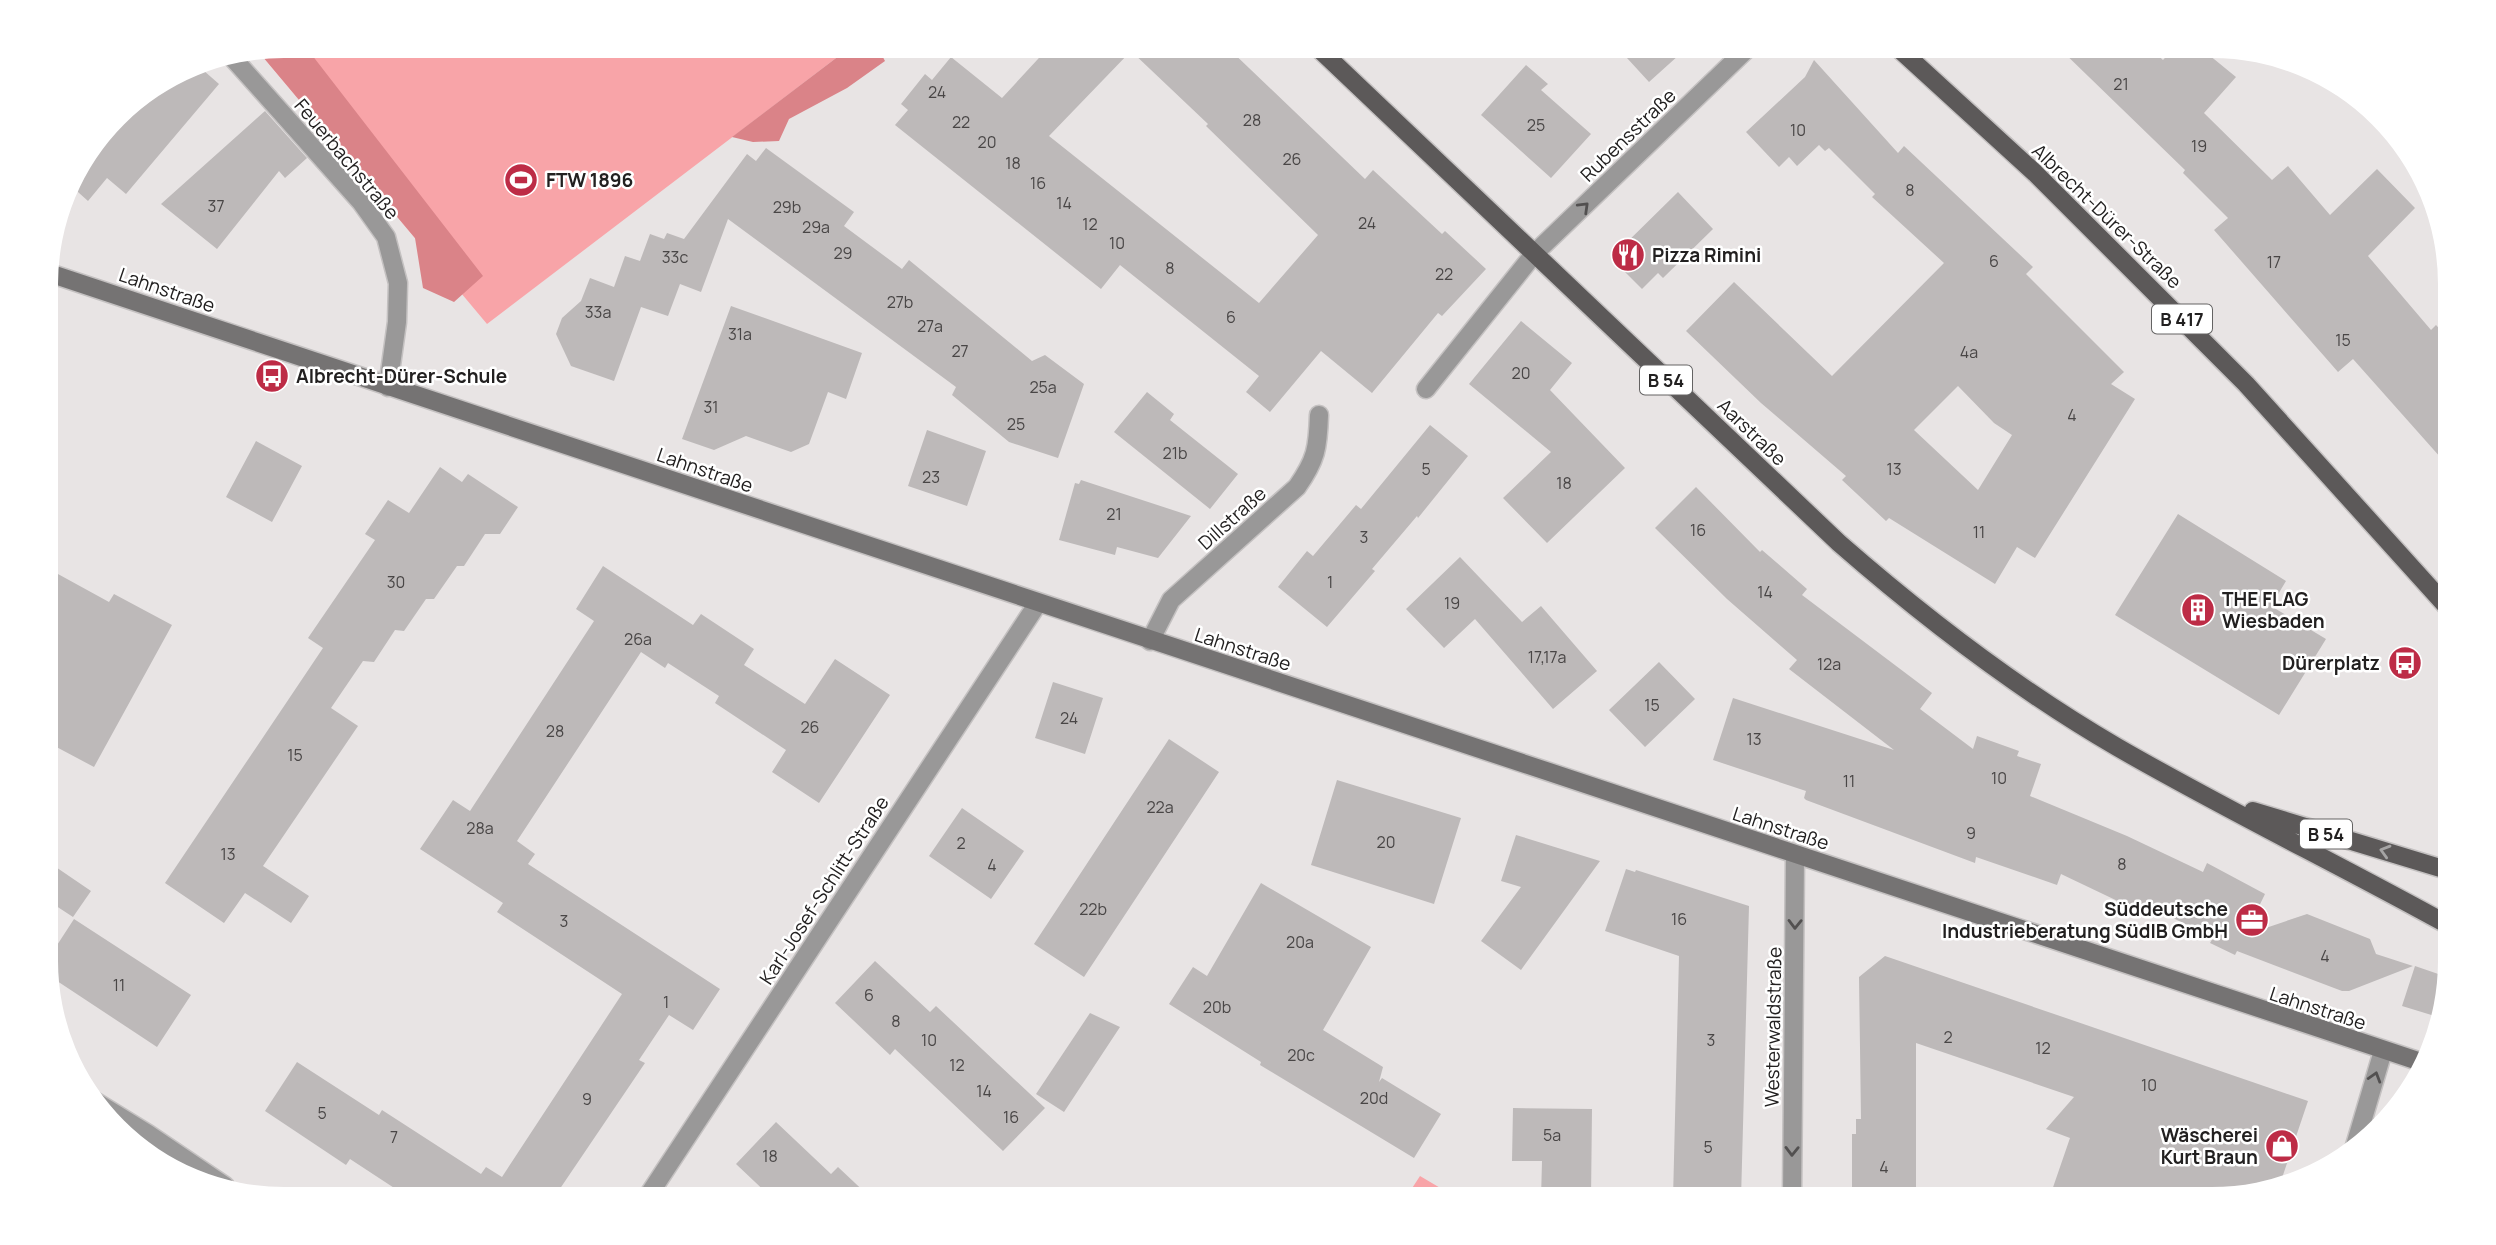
<svg xmlns="http://www.w3.org/2000/svg" width="2496" height="1245" font-family="Manrope,sans-serif">
<style>
.green{fill:#f8a4a8}
.forest{fill:#da8388}
.building{fill:#bdb9b9;fill-rule:evenodd}
.lines{fill:none;stroke-linecap:round;stroke-linejoin:round}
.street-casing{stroke:#c4c1c1;stroke-width:21}
.secondary-casing{stroke:#c4c1c1;stroke-width:21}
.primary-casing{stroke:#c4c1c1;stroke-width:21}
.street{stroke:#999898;stroke-width:18}
.secondary{stroke:#757373;stroke-width:18}
.primary{stroke:#5c5959;stroke-width:18}
.oneway{stroke:#525050}
.oneway2{stroke:#a5a4a4}
.labels{text-anchor:middle;dominant-baseline:central;stroke-width:5;stroke-linejoin:round;paint-order:stroke}
.number-label{font-size:16px;fill:#494646}
.shield{fill:#fff;stroke:#646363;stroke-width:2}
.shield-label{font-size:18px;font-weight:bold;fill:#222020}
.street-label{font-size:19px;fill:#222020;stroke:#fff}
.poi-label{font-size:19px;font-weight:bold;fill:#222020;stroke:#fff;text-anchor:start}
</style>
<rect width="100%" height="100%" fill="#e8e4e4"/>
<!-- green -->
<path class="green" d="M 284,46 L 839,46 L 844,52 L 487,324 L 258,51 Z
M 1420,1176 L 1459,1199 L 1405,1199 Z"/>
<!-- forest -->
<path class="forest" d="M 284,46 L 305,46 L 483,276 L 454,302 L 423,288 L 415,238 L 258,51 Z
M 839,46 L 877,46 L 885,61 L 847,88 L 789,119 L 779,141 L 753,142 L 732,137 L 844,52 Z"/>
<!-- building -->
<path class="building" d="M 1050,46 L 1226,46 L 1365,179 L 1373,170 L 1442,234 L 1445,231 L 1486,269 L 1442,316 L 1438,313 L 1372,393 L 1321,351 L 1270,412 L 1246,392 L 1259,376 L 1120,265 L 1101,289 L 895,125 L 908,110 L 901,104 L 925,74 L 932,80 L 951,57 L 1002,98 ZM 1131,51 L 1208,124 L 1206,126 L 1318,235 L 1259,303 L 1049,136 Z
M 1616,46 L 1689,46 L 1649,82 Z
M 2057,46 L 2148,46 L 2163,60 L 2176,46 L 2198,46 L 2236,77 L 2204,113 L 2272,180 L 2288,166 L 2330,215 L 2377,169 L 2415,208 L 2368,256 L 2431,330 L 2436,325 L 2449,339 L 2449,467 L 2353,359 L 2338,372 L 2214,230 L 2228,218 L 2183,173 L 2185,170 Z
M 1814,60 L 1898,153 L 1904,146 L 2033,267 L 2026,274 L 2124,372 L 2111,384 L 2135,399 L 2035,558 L 2017,547 L 1995,584 L 1889,518 L 1886,521 L 1842,480 L 1846,476 L 1761,403 L 1686,331 L 1734,282 L 1832,376 L 1944,263 L 1872,197 L 1875,194 L 1829,148 L 1825,151 L 1819,145 L 1797,166 L 1789,157 L 1779,167 L 1746,132 L 1805,77 ZM 1958,386 L 1994,423 L 2012,435 L 1978,490 L 1914,430 Z
M 195,63 L 219,84 L 126,194 L 107,178 L 88,201 L 69,184 L 70,178 L 97,143 L 133,101 Z
M 1526,65 L 1548,84 L 1541,90 L 1591,134 L 1551,178 L 1481,115 Z
M 265,111 L 307,158 L 285,178 L 279,171 L 217,249 L 161,204 Z
M 766,148 L 854,212 L 844,226 L 902,269 L 909,260 L 1032,361 L 1045,355 L 1084,384 L 1058,458 L 1009,442 L 952,395 L 956,387 L 728,219 L 701,292 L 680,284 L 668,316 L 641,307 L 614,381 L 571,366 L 556,334 L 562,318 L 581,301 L 590,278 L 614,287 L 625,256 L 640,261 L 650,234 L 664,239 L 667,233 L 684,239 L 747,154 L 756,161 Z
M 1678,192 L 1713,229 L 1663,278 L 1658,273 L 1642,289 L 1618,265 L 1616,253 Z
M 731,306 L 862,353 L 846,399 L 828,392 L 809,444 L 791,452 L 746,436 L 714,450 L 682,439 Z
M 1521,321 L 1572,363 L 1550,390 L 1625,468 L 1547,543 L 1503,498 L 1551,452 L 1469,384 Z
M 1147,392 L 1174,414 L 1170,420 L 1238,474 L 1210,509 L 1114,432 Z
M 1430,425 L 1468,456 L 1418,518 L 1417,516 L 1372,569 L 1375,571 L 1327,627 L 1278,587 L 1307,551 L 1313,556 L 1356,505 L 1361,509 Z
M 927,430 L 986,451 L 967,506 L 908,486 Z
M 256,441 L 302,466 L 272,522 L 226,497 Z
M 440,467 L 462,482 L 468,474 L 518,507 L 500,534 L 485,534 L 464,566 L 457,566 L 434,599 L 426,599 L 404,631 L 395,630 L 374,662 L 363,661 L 331,708 L 358,726 L 263,866 L 309,896 L 291,923 L 245,893 L 224,923 L 165,883 L 323,648 L 308,638 L 375,540 L 365,534 L 388,500 L 409,513 Z
M 1081,480 L 1191,516 L 1158,558 L 1117,547 L 1115,555 L 1059,540 L 1075,483 L 1079,484 Z
M 1696,487 L 1760,552 L 1762,550 L 1807,589 L 1802,595 L 1932,693 L 1920,709 L 1973,749 L 1977,736 L 2019,751 L 2017,756 L 2041,764 L 2030,796 L 2127,836 L 2203,872 L 2207,863 L 2265,894 L 2245,935 L 2307,914 L 2370,939 L 2376,954 L 2413,966 L 2349,991 L 2342,991 L 2237,951 L 2235,955 L 2210,943 L 2213,938 L 2151,907 L 2147,915 L 2061,874 L 2057,885 L 1976,857 L 1975,863 L 1806,800 L 1804,798 L 1806,791 L 1713,760 L 1733,698 L 1894,750 L 1789,669 L 1797,660 L 1727,599 L 1655,528 Z
M 2178,514 L 2286,581 L 2271,606 L 2326,639 L 2279,715 L 2115,615 Z
M 1460,557 L 1522,622 L 1541,606 L 1597,671 L 1553,709 L 1475,619 L 1444,648 L 1406,609 Z
M 603,566 L 693,625 L 701,614 L 754,649 L 744,665 L 805,704 L 835,659 L 890,695 L 819,803 L 772,772 L 786,750 L 715,703 L 719,696 L 668,663 L 665,668 L 641,652 L 517,841 L 535,854 L 528,864 L 720,989 L 693,1030 L 669,1015 L 639,1060 L 645,1063 L 553,1199 L 411,1199 L 350,1159 L 346,1165 L 265,1111 L 297,1062 L 379,1115 L 382,1110 L 481,1174 L 486,1167 L 502,1177 L 622,994 L 497,912 L 503,903 L 420,849 L 453,800 L 470,811 L 594,621 L 576,609 Z
M 47,568 L 109,602 L 114,594 L 172,625 L 94,767 L 47,742 Z
M 1659,662 L 1695,699 L 1645,747 L 1609,710 Z
M 1053,682 L 1103,698 L 1085,754 L 1035,738 Z
M 1169,739 L 1219,772 L 1084,977 L 1034,944 Z
M 1337,780 L 1461,818 L 1434,904 L 1311,865 Z
M 962,808 L 1024,851 L 991,899 L 929,856 Z
M 1516,835 L 1600,861 L 1521,970 L 1481,941 L 1521,887 L 1501,881 Z
M 47,861 L 91,891 L 73,917 L 47,900 Z
M 1626,869 L 1635,872 L 1636,870 L 1749,906 L 1741,1199 L 1673,1199 L 1679,956 L 1605,931 Z
M 1261,883 L 1371,947 L 1323,1030 L 1383,1067 L 1379,1082 L 1382,1078 L 1441,1114 L 1414,1158 L 1260,1065 L 1261,1062 L 1169,1004 L 1193,967 L 1207,976 Z
M 74,919 L 191,995 L 157,1047 L 48,975 L 48,959 Z
M 1885,956 L 2308,1101 L 2281,1181 L 2228,1199 L 2049,1199 L 2070,1138 L 2046,1129 L 2074,1097 L 1916,1043 L 1916,1199 L 1852,1199 L 1852,1134 L 1856,1134 L 1856,1119 L 1861,1119 L 1859,977 Z
M 875,961 L 930,1012 L 936,1006 L 1045,1108 L 1003,1151 L 895,1049 L 890,1055 L 835,1003 Z
M 2415,966 L 2447,977 L 2438,1017 L 2402,1006 Z
M 1090,1013 L 1120,1027 L 1064,1112 L 1036,1094 Z
M 1513,1108 L 1592,1109 L 1591,1199 L 1541,1199 L 1542,1161 L 1512,1161 Z
M 776,1122 L 831,1174 L 838,1167 L 872,1199 L 773,1199 L 736,1164 Z"/>
<g class="lines">
<!-- street casing -->
<g class="street-casing">
<path id="street" d="M 231,56 L 361,202 L 386,237 L 398,283 L 397,322 L 388,387
M 1426,389 L 1534,254 L 1750,46
M 1150,641 L 1171,600 L 1297,487 C 1316,460 1318,448 1319,415
M 91,1099 L 148,1134 L 225,1186
M 2354,1149 L 2383,1051
M 646,1199 L 1038,603
M 1792,1199 L 1795,856"/>
</g>
<!-- secondary casing -->
<g class="secondary-casing">
<path id="secondary" d="M 46,272 L 2427,1064"/>
</g>
<!-- primary casing -->
<g class="primary-casing">
<path id="primary" d="M 1316,46 L 1839,543 C 1926,619 2017,689 2117,747 C 2226,810 2340,865 2450,926
M 1896,46 L 2035,173 L 2246,384 L 2450,610
M 2253,811 L 2450,871"/>
</g>
<!-- street -->
<use href="#street" class="street"/>
<!-- secondary -->
<use href="#secondary" class="secondary"/>
<!-- primary -->
<use href="#primary" class="primary"/>
</g>
<!-- one-way arrows -->
<defs><path id="oneway-chevron" d="M-2-3.5L2.5 0L-2 3.5" fill="none" stroke-width="1.6" stroke-linecap="round" stroke-linejoin="round" transform="scale(1.75)"/></defs>
<g class="oneway">
<use href="#oneway-chevron" transform="translate(1584 207) rotate(-44)"/>
<use href="#oneway-chevron" transform="translate(1795 924) rotate(91)"/>
<use href="#oneway-chevron" transform="translate(2375 1077) rotate(-73)"/>
<use href="#oneway-chevron" transform="translate(1792 1151) rotate(91)"/>
</g>
<use class="oneway2" href="#oneway-chevron" transform="translate(2385 851) rotate(-164)"/>
<!-- icons -->
<defs>
<g id="stadium-disc" transform="scale(1.75)"><circle r="9.5" fill="#bd2c46" stroke="#fff"/><path d="M0-5a6.5 5 0 1 0 0 10a6.5 5 0 1 0 0-10ZM-3.5-1.8h7v3.6h-7Z" fill="#fff"/></g>
<g id="restaurant-disc" transform="scale(1.75)"><circle r="9.5" fill="#bd2c46" stroke="#fff"/><path d="M-5-6h1v4h1v-4h1v4h1v-4h1v5L-1.5 .5V6h-2V.5L-5-1ZM5-6V6H3V1.5H1.5Q1.5-4 5-6Z" fill="#fff"/></g>
<g id="bus-disc" transform="scale(1.75)"><circle r="9.5" fill="#bd2c46" stroke="#fff"/><path d="M-5-6H5V4H4V6H2V4H-2V6H-4V4H-5ZM-3.5-4V0h7V-4ZM-3.5 1.2v1.5H-2V1.2ZM2 1.2v1.5H3.5V1.2Z" fill="#fff"/></g>
<g id="building-disc" transform="scale(1.75)"><circle r="9.5" fill="#bd2c46" stroke="#fff"/><path d="M-4-6H4V6H1V3H-1V6H-4ZM-2.5-4.3h1.7v1.8h-1.7ZM.8-4.3h1.7v1.8H.8ZM-2.5-1h1.7V.8h-1.7ZM.8-1h1.7V.8H.8Z" fill="#fff"/></g>
<g id="office-disc" transform="scale(1.75)"><circle r="9.5" fill="#bd2c46" stroke="#fff"/><path d="M-6-3h4V-5.5h4V-3h4V5H-6ZM-1-4.5V-3h2v-1.5ZM-6 0V1H6V0Z" fill="#fff"/></g>
<g id="shop-disc" transform="scale(1.75)"><circle r="9.5" fill="#bd2c46" stroke="#fff"/><path d="M-5-2.5h2.3a2.7 3.5 0 0 1 5.4 0H5L5.5 6h-11ZM-1.5-2.5h3a1.5 2.3 0 0 0-3 0Z" fill="#fff"/></g>
</defs>
<g fill-rule="evenodd">
<use href="#stadium-disc" x="521" y="180"/>
<use href="#restaurant-disc" x="1628" y="255"/>
<use href="#bus-disc" x="272" y="376"/>
<use href="#building-disc" x="2198" y="610"/>
<use href="#bus-disc" x="2405" y="663"/>
<use href="#office-disc" x="2252" y="920"/>
<use href="#shop-disc" x="2282" y="1146"/>
</g>
<g class="labels">
<!-- number labels -->
<g class="number-label">
<text x="2121" y="84">21</text>
<text x="937" y="92">24</text>
<text x="1252" y="120">28</text>
<text x="961" y="122">22</text>
<text x="1536" y="125">25</text>
<text x="1798" y="130">10</text>
<text x="987" y="142">20</text>
<text x="2199" y="146">19</text>
<text x="1292" y="159">26</text>
<text x="1013" y="163">18</text>
<text x="1038" y="183">16</text>
<text x="1910" y="190">8</text>
<text x="1064" y="203">14</text>
<text x="216" y="206">37</text>
<text x="787" y="207">29b</text>
<text x="1367" y="223">24</text>
<text x="1090" y="224">12</text>
<text x="816" y="227">29a</text>
<text x="1117" y="243">10</text>
<text x="843" y="253">29</text>
<text x="675" y="257">33c</text>
<text x="1994" y="261">6</text>
<text x="2274" y="262">17</text>
<text x="1170" y="268">8</text>
<text x="1444" y="274">22</text>
<text x="900" y="302">27b</text>
<text x="598" y="312">33a</text>
<text x="1231" y="317">6</text>
<text x="930" y="326">27a</text>
<text x="740" y="334">31a</text>
<text x="2343" y="340">15</text>
<text x="960" y="351">27</text>
<text x="1969" y="352">4a</text>
<text x="1521" y="373">20</text>
<text x="1043" y="387">25a</text>
<text x="711" y="407">31</text>
<text x="2072" y="415">4</text>
<text x="1016" y="424">25</text>
<text x="1175" y="453">21b</text>
<text x="1426" y="469">5</text>
<text x="1894" y="469">13</text>
<text x="931" y="477">23</text>
<text x="1564" y="483">18</text>
<text x="1114" y="514">21</text>
<text x="1698" y="530">16</text>
<text x="1979" y="532">11</text>
<text x="1364" y="537">3</text>
<text x="396" y="582">30</text>
<text x="1330" y="582">1</text>
<text x="1765" y="592">14</text>
<text x="1452" y="603">19</text>
<text x="638" y="639">26a</text>
<text x="1547" y="657">17,17a</text>
<text x="1829" y="664">12a</text>
<text x="1652" y="705">15</text>
<text x="1069" y="718">24</text>
<text x="810" y="727">26</text>
<text x="555" y="731">28</text>
<text x="1754" y="739">13</text>
<text x="295" y="755">15</text>
<text x="1999" y="778">10</text>
<text x="1849" y="781">11</text>
<text x="1160" y="807">22a</text>
<text x="480" y="828">28a</text>
<text x="1971" y="833">9</text>
<text x="1386" y="842">20</text>
<text x="961" y="843">2</text>
<text x="228" y="854">13</text>
<text x="2122" y="864">8</text>
<text x="992" y="865">4</text>
<text x="1093" y="909">22b</text>
<text x="1679" y="919">16</text>
<text x="564" y="921">3</text>
<text x="1300" y="942">20a</text>
<text x="2325" y="956">4</text>
<text x="119" y="985">11</text>
<text x="869" y="995">6</text>
<text x="666" y="1002">1</text>
<text x="1217" y="1007">20b</text>
<text x="896" y="1021">8</text>
<text x="1948" y="1037">2</text>
<text x="929" y="1040">10</text>
<text x="1711" y="1040">3</text>
<text x="2043" y="1048">12</text>
<text x="1301" y="1055">20c</text>
<text x="957" y="1065">12</text>
<text x="2149" y="1085">10</text>
<text x="984" y="1091">14</text>
<text x="1374" y="1098">20d</text>
<text x="587" y="1099">9</text>
<text x="322" y="1113">5</text>
<text x="1011" y="1117">16</text>
<text x="1552" y="1135">5a</text>
<text x="394" y="1137">7</text>
<text x="1708" y="1147">5</text>
<text x="770" y="1156">18</text>
<text x="1884" y="1167">4</text>
</g>
<!-- shield labels -->
<g class="shield">
<rect x="2152" y="304.5" width="60" height="29" rx="5"/>
<rect x="1640" y="365.5" width="52" height="29" rx="5"/>
<rect x="2300" y="819.5" width="52" height="29" rx="5"/>
</g>
<g class="shield-label">
<text x="2182" y="319">B 417</text>
<text x="1666" y="380">B 54</text>
<text x="2326" y="834">B 54</text>
</g>
<!-- street labels -->
<g class="street-label">
<text transform="translate(1628 135) rotate(-44)">Rubensstraße</text>
<text transform="translate(347 159) rotate(50)">Feuerbachstraße</text>
<text transform="translate(2107 216) rotate(44)">Albrecht-Dürer-Straße</text>
<text transform="translate(167 290) rotate(19)">Lahnstraße</text>
<text transform="translate(1752 432) rotate(44)">Aarstraße</text>
<text transform="translate(705 470) rotate(19)">Lahnstraße</text>
<text transform="translate(1232 518) rotate(-42)">Dillstraße</text>
<text transform="translate(1243 649) rotate(18)">Lahnstraße</text>
<text transform="translate(1781 828) rotate(18)">Lahnstraße</text>
<text transform="translate(824 890) rotate(-57)">Karl-Josef-Schlitt-Straße</text>
<text transform="translate(2318 1008) rotate(18)">Lahnstraße</text>
<text transform="translate(1773 1027) rotate(-89)">Westerwaldstraße</text>
</g>
<!-- poi labels -->
<g class="poi-label">
<text x="546" y="180">FTW 1896</text>
<text x="1652" y="255">Pizza Rimini</text>
<text x="296" y="376">Albrecht-Dürer-Schule</text>
<text x="2222" y="599">THE FLAG<tspan x="2222" dy="22">Wiesbaden</tspan></text>
<text x="2380" y="663" text-anchor="end">Dürerplatz</text>
<text x="2228" y="909" text-anchor="end">Süddeutsche<tspan x="2228" dy="22">Industrieberatung SüdIB GmbH</tspan></text>
<text x="2258" y="1135" text-anchor="end">Wäscherei<tspan x="2258" dy="22">Kurt Braun</tspan></text>
</g>
</g>
<!-- crop -->
<path d="M0 0H2496V1245H0ZM284 58H2212A226 226 0 0 1 2438 284V961A226 226 0 0 1 2212 1187H284A226 226 0 0 1 58 961V284A226 226 0 0 1 284 58Z" fill="#fff" fill-rule="evenodd"/>
</svg>
